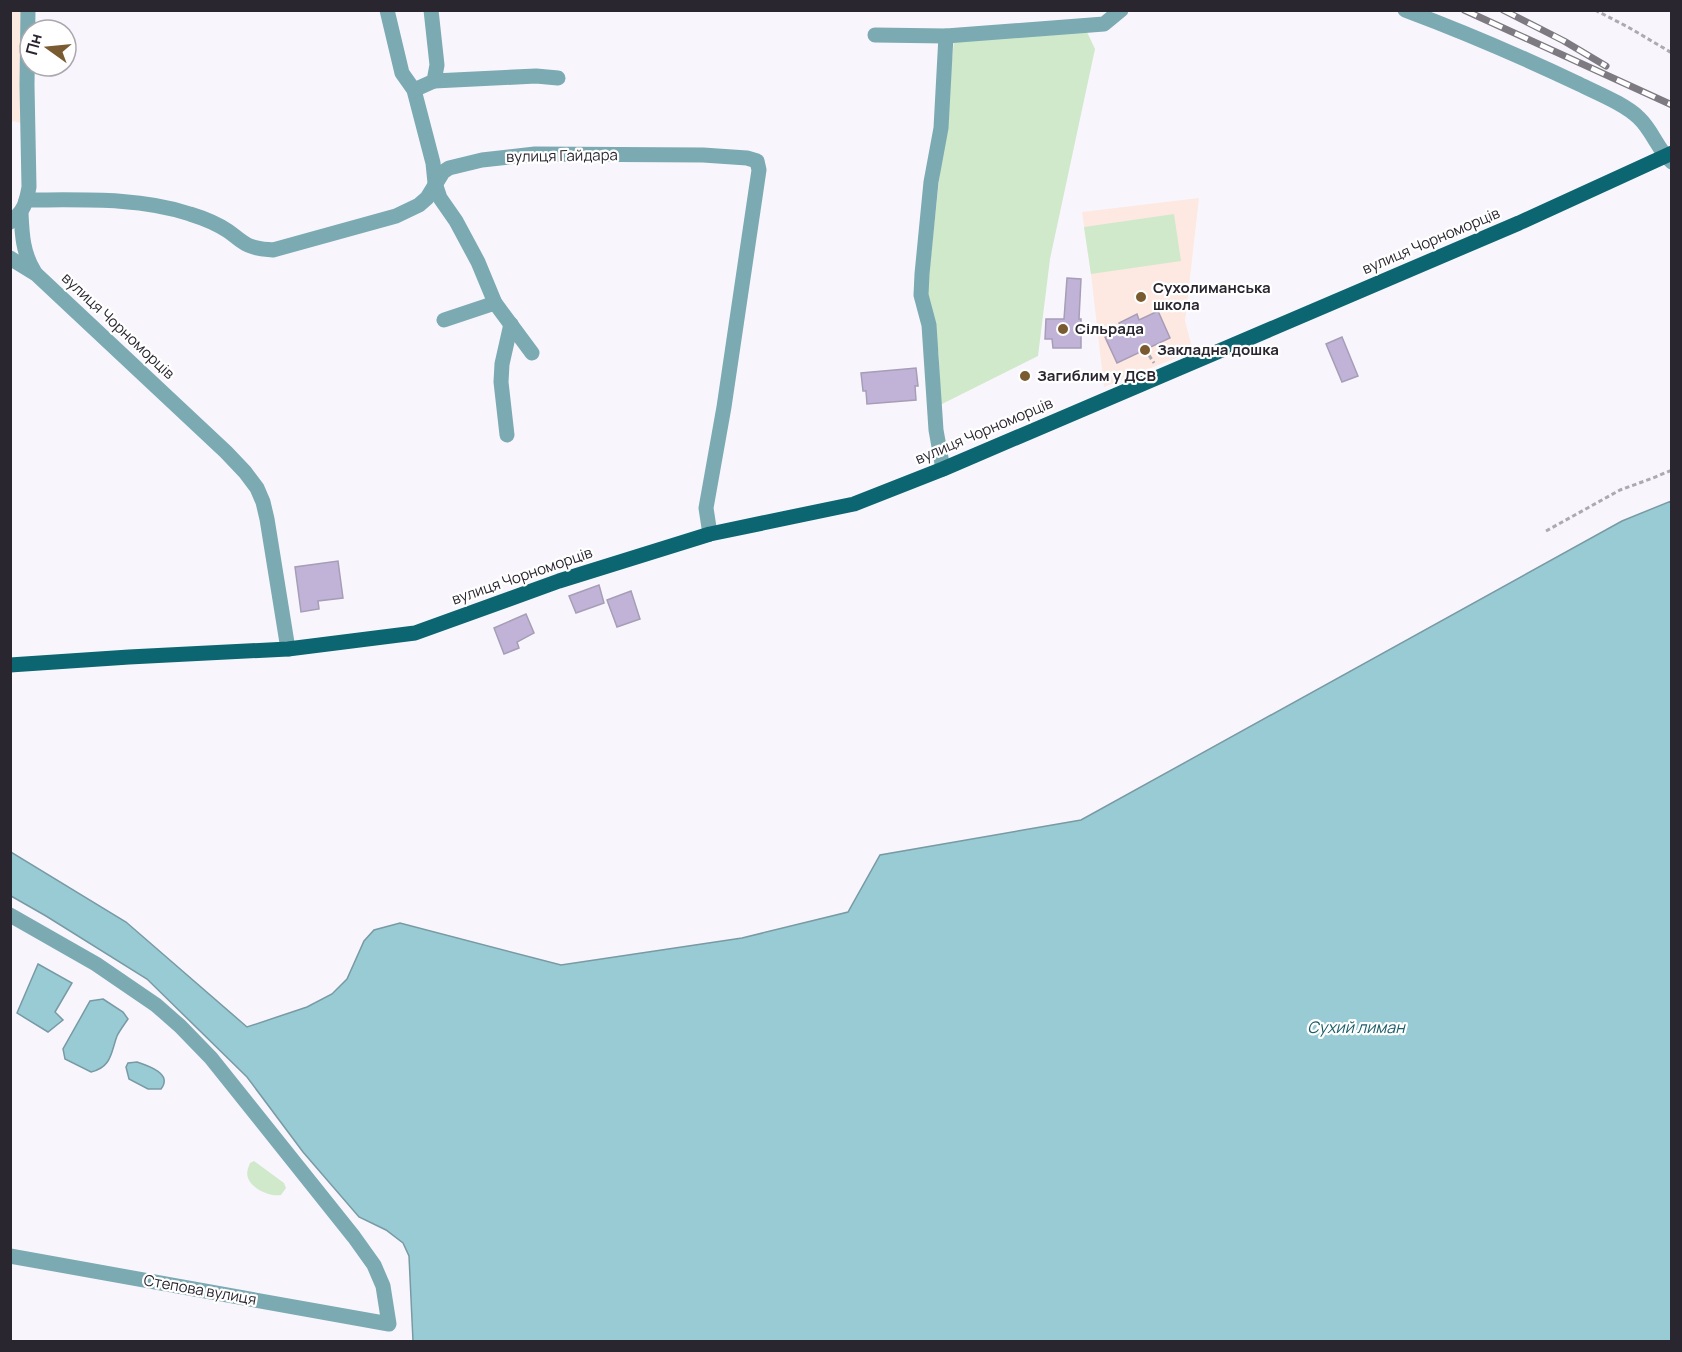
<svg xmlns="http://www.w3.org/2000/svg" width="1682" height="1352" viewBox="0 0 1682 1352" font-family="Manrope,sans-serif">
<style>
.industrial{fill:#fce9e0}
.education{fill:#fde9e1}
.green{fill:#d0e9cb}
.water{fill:#99cbd5;stroke:#789aa4;stroke-width:1.5}
.building{fill:#c1b3d8;stroke:#a69db6;stroke-width:1.5}
.lines{fill:none;stroke-linecap:round;stroke-linejoin:round}
.path{stroke:#acaab1;stroke-width:3;stroke-dasharray:4.5 3;stroke-linecap:butt}
.minor{stroke:#7baab2;stroke-width:15}
.major{stroke:#0c6671;stroke-width:15}
.rail-casing{stroke:#7d7a82;stroke-width:7}
.rail{stroke:#fff;stroke-width:4.5;stroke-dasharray:14;stroke-linecap:butt}
.poi-dot{fill:#7a5a30;stroke:#fff;stroke-width:2}
.labels{text-anchor:middle;stroke-width:4.5;stroke-linejoin:round;paint-order:stroke}
.street-label{font-size:15px;fill:#2a2630;stroke:#fff}
.poi-label{font-size:15px;font-weight:bold;fill:#2a2630;stroke:#fff;text-anchor:start}
.water-label{font-size:16px;font-style:italic;fill:#1b5e69;stroke:#fff}
</style>
<rect width="100%" height="100%" fill="#f8f6fc"/>
<path class="industrial" d="M10,11H21L22,123L11,121Z"/>
<path class="education" d="M1199,198L1185,321L1193,351L1104,387L1091,274L1082,212Z"/>
<g class="green">
<path d="M1087,32L1095,49L1050,259L1038,356L940,405L939,355L927,292L954,41Z"/>
<path d="M1174,214L1181,261L1091,274L1084,227Z"/>
<path d="M254,1161L284,1183L286,1188L281,1195C270,1197 252,1189 248,1178C246,1173 248,1168 250,1163Z"/>
</g>
<g class="water">
<path d="M1671,501V1341H413L409,1256L403,1243L386,1230L359,1217L303,1152L247,1077L147,979L46,916L11,896V852L126,922L247,1027L307,1007L332,994L347,979L364,941L374,930L400,923L561,965L742,938L848,912L880,855L1081,820L1622,521Z"/>
<path d="M38,964L72,983L55,1012L63,1020L48,1032L17,1013Z"/>
<path d="M103,999L123,1012L128,1019C124,1025 120,1030 117,1036C111,1052 112,1067 91,1072L65,1059L63,1049L90,1001Z"/>
<path d="M137,1062C149,1066 173,1074 161,1089H148L129,1079L126,1067L128,1063Z"/>
</g>
<g class="building">
<path d="M1067,278L1081,279L1079,319H1081V348H1053L1052,339H1045L1046,319H1064Z"/>
<path d="M1158,311L1170,338L1117,363L1105,337L1122,329L1119,323L1137,314L1139,320Z"/>
<path d="M1342,337L1358,376L1342,382L1326,344Z"/>
<path d="M916,368L918,386H915L916,400L867,404L866,391H863L861,373Z"/>
<path d="M338,561L343,598L318,601L319,609L301,612L295,567Z"/>
<path d="M599,585L604,603L576,613L569,596Z"/>
<path d="M631,591L640,619L617,627L607,600Z"/>
<path d="M526,614L534,633L517,642L519,648L504,654L494,628Z"/>
</g>
<g class="lines">
<g class="path">
<path d="M1595,10L1628,27L1672,53"/>
<path d="M1145,349L1154,363"/>
<path d="M1546,531L1620,490L1653,478L1672,470"/>
</g>
<g class="minor">
<path d="M387,10L402,73L414,90L433,163L435,183L440,198L456,221L478,262L495,303L532,353"/>
<path d="M1405,10C1464,32 1522,57 1579,84C1597,93 1625,104 1639,118C1653,131 1658,151 1672,162"/>
<path d="M875,35L946,36L1104,24L1121,10"/>
<path d="M434,81L536,76L558,78"/>
<path d="M414,90L434,81L437,65L431,10"/>
<path d="M26,200C80,200 139,197 190,214C203,218 216,223 228,231C234,235 240,241 246,244C254,249 264,249 273,250L396,216L419,205L427,198L443,172L449,168L482,160L535,154L703,155L747,158L757,161L759,170L724,407L706,508L710,534"/>
<path d="M21,213C22,235 23,253 34,271"/>
<path d="M10,222C24,211 26,204 29,187L27,85L28,10"/>
<path d="M10,258L36,274L226,452L245,472L257,488L263,502L267,519L288,649"/>
<path d="M444,320L495,303"/>
<path d="M507,435L501,382L502,364L511,324"/>
<path d="M943,469L936,430L929,325L921,295L922,274L931,182L941,128L946,36"/>
<path d="M10,915L96,964L156,1005L180,1026L211,1058L354,1237L374,1265L383,1286L389,1324L10,1256"/>
</g>
<path class="major" d="M10,665L129,657L288,649L415,633L559,581L710,534L854,504L943,469L1519,223L1672,153"/>
<defs>
<g id="rail">
<path d="M1464,10L1672,105"/>
<path d="M1503,10L1564,41L1606,66"/>
</g>
</defs>
<use href="#rail" class="rail-casing"/>
<use href="#rail" class="rail"/>
</g>
<g class="poi-dot">
<circle cx="1141" cy="297" r="6"/>
<circle cx="1063" cy="329" r="6"/>
<circle cx="1145" cy="350" r="6"/>
<circle cx="1025" cy="376" r="6"/>
</g>
<g class="labels">
<g class="street-label">
<text transform="translate(562 156) rotate(-1)" y="5">вулиця Гайдара</text>
<text transform="translate(1431 241) rotate(-23)" y="5">вулиця Чорноморців</text>
<text transform="translate(118 326) rotate(43)" y="5">вулиця Чорноморців</text>
<text transform="translate(984 431) rotate(-23)" y="5">вулиця Чорноморців</text>
<text transform="translate(522 576) rotate(-19)" y="5">вулиця Чорноморців</text>
<text transform="translate(200 1290) rotate(10)" y="5">Степова вулиця</text>
</g>
<g class="poi-label">
<text x="1153" y="293">Сухолиманська<tspan x="1153" dy="17">школа</tspan></text>
<text x="1075" y="334">Сільрада</text>
<text x="1157" y="355">Закладна дошка</text>
<text x="1037" y="381">Загиблим у ДСВ</text>
</g>
<g class="water-label">
<text x="1356" y="1033">Сухий лиман</text>
</g>
</g>
<rect width="1682" height="1352" fill="none" stroke="#2a2630" stroke-width="24"/>
<g transform="translate(48 48) rotate(285)"><circle r="28" fill="#ffffff" stroke="#aaa8ac" stroke-width="1.5"/>
<path d="M0-4.5L10 22L0 15L-10 22Z" fill="#7a5a30"/>
<text y="-9" font-size="16" font-weight="bold" text-anchor="middle" fill="#2a2630">Пн</text>
</g>
</svg>
